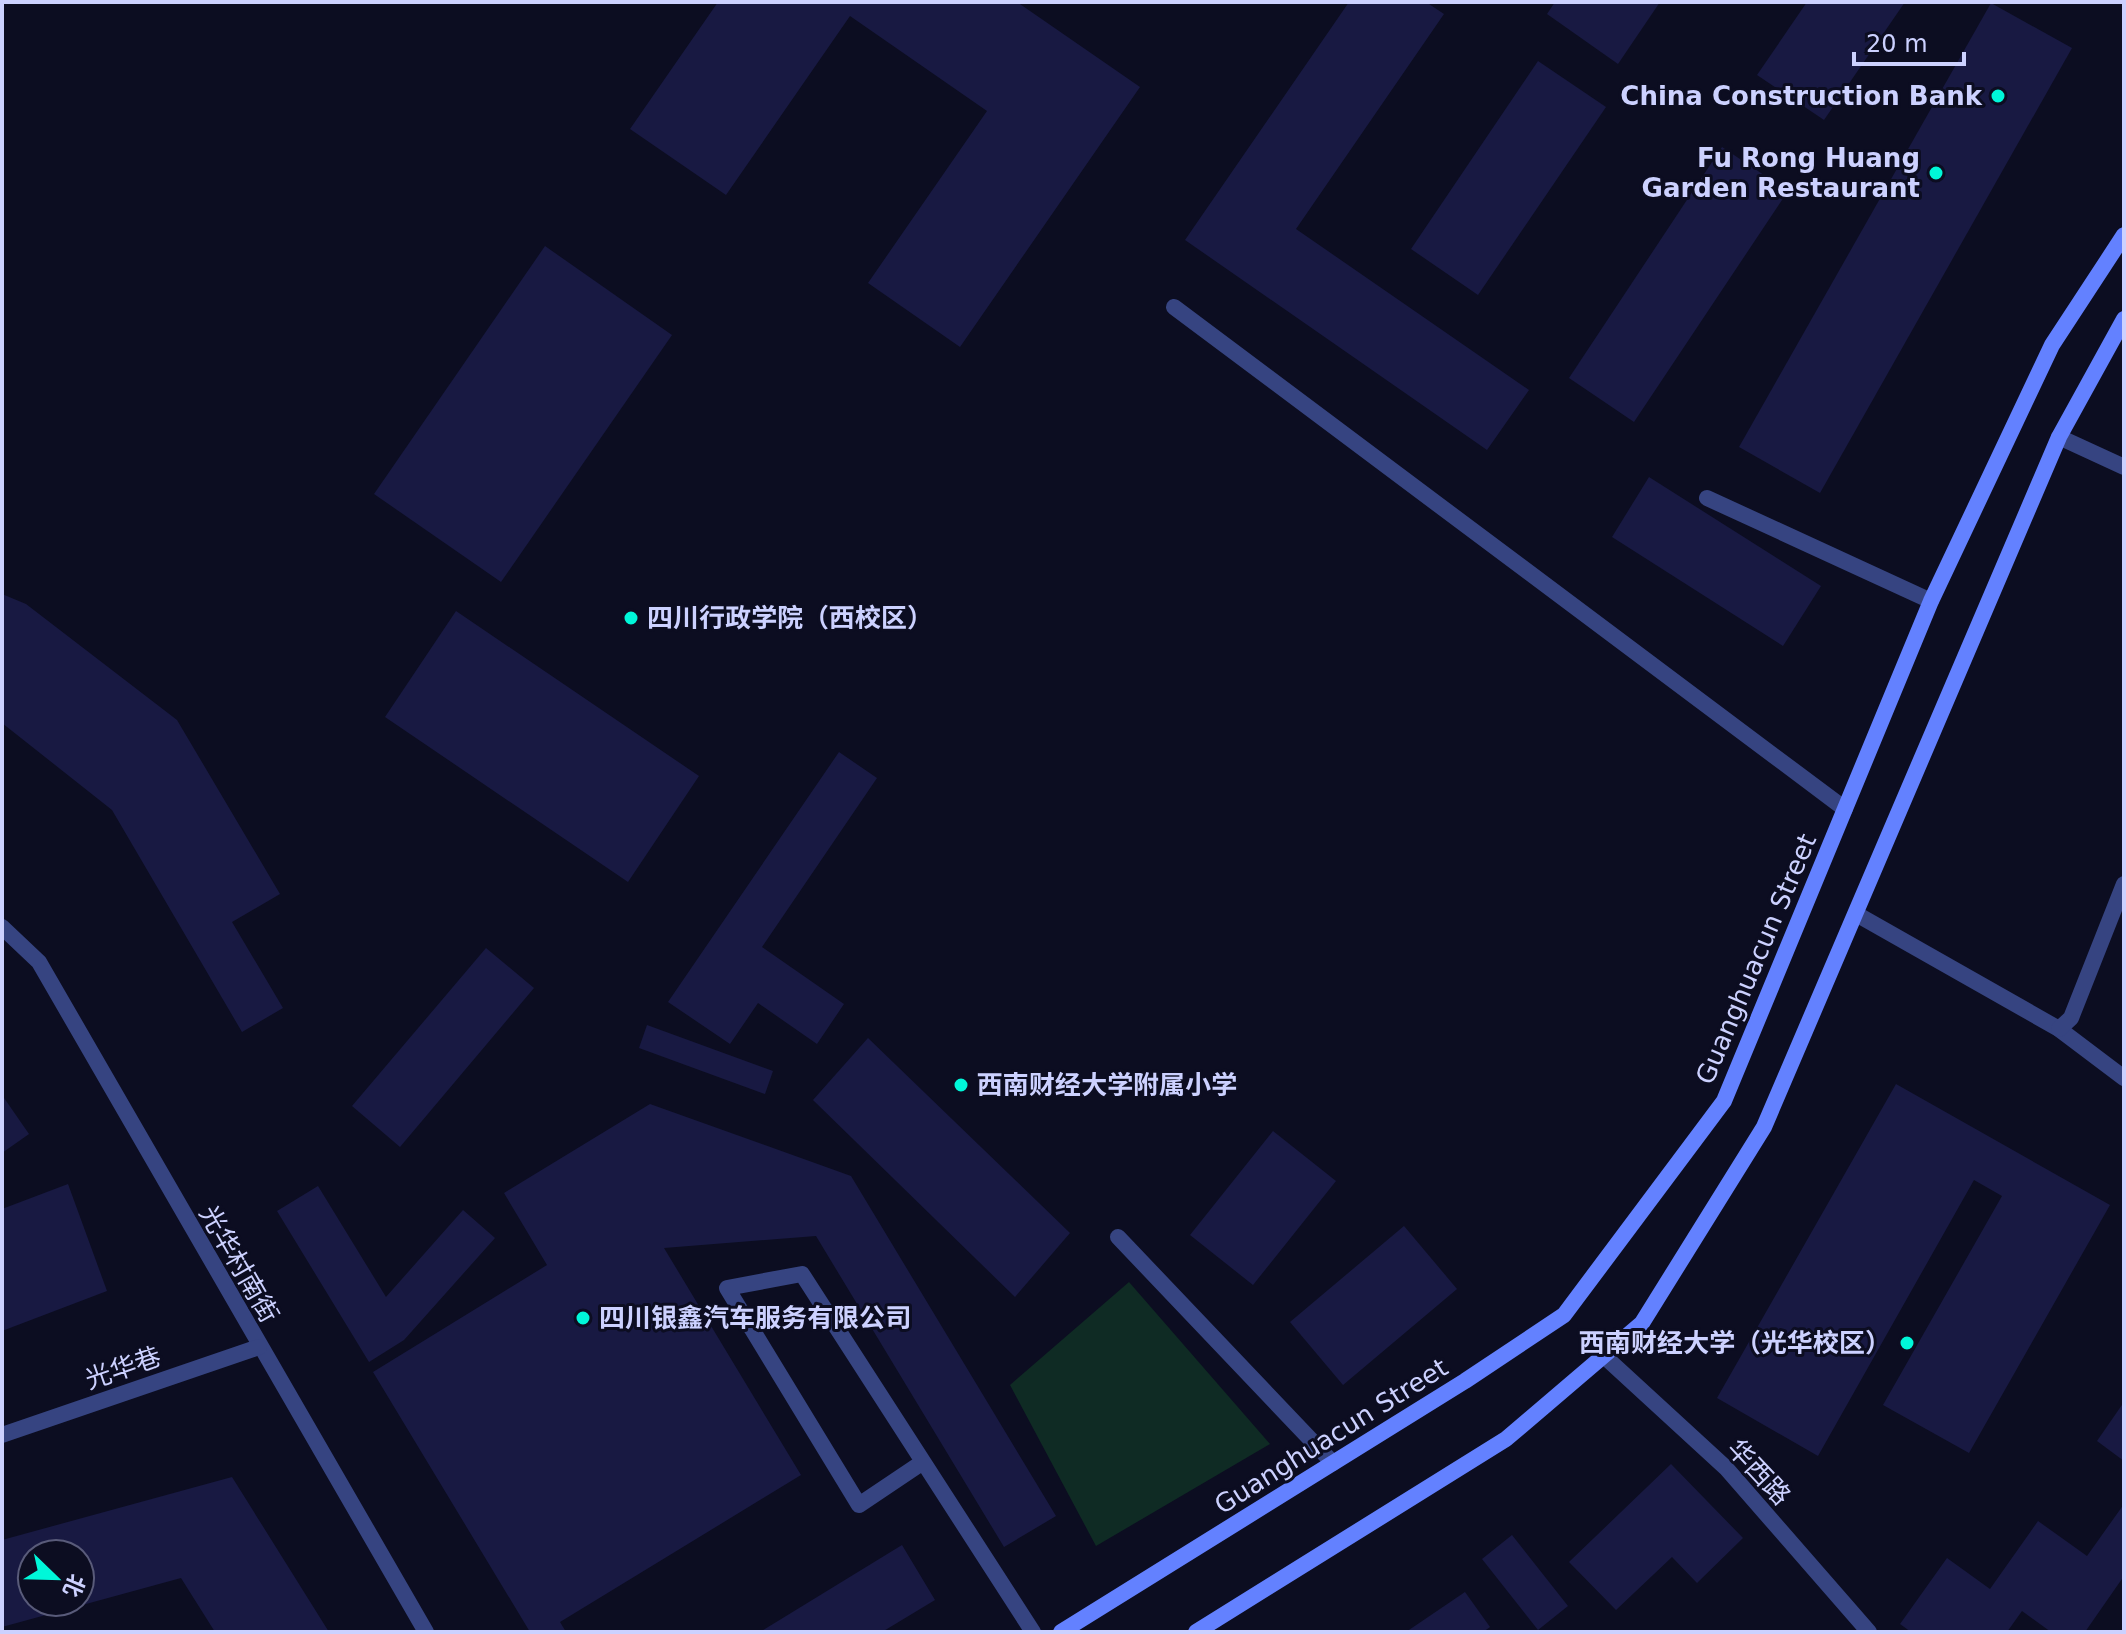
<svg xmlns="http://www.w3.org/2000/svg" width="2126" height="1634" viewBox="0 0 2126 1634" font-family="'DejaVu Sans','Noto Sans SC',sans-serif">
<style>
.green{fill:#0f2b24}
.building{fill:#181942;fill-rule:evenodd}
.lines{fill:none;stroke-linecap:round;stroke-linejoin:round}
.lane{stroke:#364481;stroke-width:16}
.street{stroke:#364481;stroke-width:16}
.secondary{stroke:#6381ff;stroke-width:16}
.poi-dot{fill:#00f7d9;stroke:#0c0d21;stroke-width:3}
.labels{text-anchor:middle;stroke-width:6;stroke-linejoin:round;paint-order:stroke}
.poi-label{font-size:26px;font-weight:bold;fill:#ccd1ff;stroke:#0c0d21;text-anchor:end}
.street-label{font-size:26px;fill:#ccd1ff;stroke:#0c0d21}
</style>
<rect width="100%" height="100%" fill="#0c0d21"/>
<path class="green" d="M1129,1282L1270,1444L1096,1546L1010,1385Z"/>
<g class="building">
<path d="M718,2H1017L1140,87L960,347L868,283L987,111L850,16L726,195L630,129Z"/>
<path d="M1349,2H1426L1444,14L1296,229L1529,390L1487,450L1185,240Z"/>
<path d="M1555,2H1660L1618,64L1547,14Z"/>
<path d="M1807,2H1905L1824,120L1757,75Z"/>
<path d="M1991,3L2072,48L1820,493L1739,447Z"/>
<path d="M1538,61L1606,107L1478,295L1411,249Z"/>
<path d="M1722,147L1788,191L1634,422L1569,378Z"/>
<path d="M545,246L672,335L501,582L374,494Z"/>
<path d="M1649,477L1821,586L1783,646L1612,537Z"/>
<path d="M2,594L26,604L177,720L280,894L232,922L283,1008L242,1032L112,810L2,723Z"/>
<path d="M456,611L699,776L628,882L385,717Z"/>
<path d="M839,752L877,778L762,947L844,1004L817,1044L758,1003L730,1044L668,1002Z"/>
<path d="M486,948L534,988L400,1147L352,1106Z"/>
<path d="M647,1025L773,1071L765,1094L639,1048Z"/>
<path d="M868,1038L1070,1233L1015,1297L813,1100Z"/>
<path d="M1896,1084L2110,1205L1969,1453L1883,1405L2002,1196L1974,1180L1818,1456L1717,1398Z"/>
<path d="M2,1095L29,1134L2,1153Z"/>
<path d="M650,1104L851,1176L1056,1516L1004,1547L816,1236L664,1248L801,1475L560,1622L566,1632H530L373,1372L547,1265L504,1193Z"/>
<path d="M1273,1131L1336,1181L1253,1285L1190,1235Z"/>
<path d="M68,1184L107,1291L2,1331V1209Z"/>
<path d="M318,1186L386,1297L463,1210L495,1238L404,1340L369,1362L277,1211Z"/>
<path d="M1404,1226L1457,1289L1343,1385L1290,1322Z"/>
<path d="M2124,1402V1461L2097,1441Z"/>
<path d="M1671,1464L1743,1538L1697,1583L1672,1557L1616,1610L1569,1562Z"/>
<path d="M232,1477L329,1632H215L181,1578L2,1627V1540ZM32,1554H80V1602H32Z"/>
<path d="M2124,1504V1576L2085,1632H2051L2022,1611L2007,1632H1911L1900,1624L1947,1558L1990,1589L2038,1521L2087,1556Z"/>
<path d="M1512,1535L1568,1606L1538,1630L1482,1559Z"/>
<path d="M902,1545L935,1600L882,1632H760Z"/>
<path d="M1465,1592L1490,1627L1483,1632H1406Z"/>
</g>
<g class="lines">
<g class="lane">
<path d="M2059,437L2124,467"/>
<path d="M1707,498L1931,601"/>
<path d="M1858,915L2059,1029L2124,1078"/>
<path d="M2059,1029L2071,1018L2124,884"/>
<path d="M1118,1237L1333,1463"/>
<path d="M923,1462L859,1505L727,1288L802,1274L1033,1632"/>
</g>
<g class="street">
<path d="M1174,307L1845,809"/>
<path d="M2,927L39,962L426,1632"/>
<path d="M1604,1356L1726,1468L1869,1632"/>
<path d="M2,1435L259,1347"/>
</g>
<g class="secondary">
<path d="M1061,1632L1465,1381L1564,1315L1724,1101L1931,601L2052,345L2124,235"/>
<path d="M1196,1632L1506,1439L1642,1323L1764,1127L2059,437L2124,319"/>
</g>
</g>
<g class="poi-dot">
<circle cx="1998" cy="96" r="8"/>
<circle cx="1936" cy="173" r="8"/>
<circle cx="631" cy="618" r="8"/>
<circle cx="961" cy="1085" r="8"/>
<circle cx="583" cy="1318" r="8"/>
<circle cx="1907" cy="1343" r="8"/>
</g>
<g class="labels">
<g class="poi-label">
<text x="1982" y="105">China Construction Bank</text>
<text x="1920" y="167">Fu Rong Huang<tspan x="1920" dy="30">Garden Restaurant</tspan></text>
<text x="647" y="627" text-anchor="start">四川行政学院（西校区）</text>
<text x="977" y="1094" text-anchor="start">西南财经大学附属小学</text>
<text x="599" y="1327" text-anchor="start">四川银鑫汽车服务有限公司</text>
<text x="1891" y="1352">西南财经大学（光华校区）</text>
</g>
<g class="street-label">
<text transform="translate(1756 959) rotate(-67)" y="9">Guanghuacun Street</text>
<text transform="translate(239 1264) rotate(60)" y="9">光华村南街</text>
<text transform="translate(123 1368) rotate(-19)" y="9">光华巷</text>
<text transform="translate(1331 1436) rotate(-32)" y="9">Guanghuacun Street</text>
<text transform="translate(1759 1472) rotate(47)" y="9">华西路</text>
</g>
</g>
<rect width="2126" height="1634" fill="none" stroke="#ccd1ff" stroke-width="8"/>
<g transform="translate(56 1578) rotate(113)"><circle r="38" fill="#0c0d21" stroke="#595b7a" stroke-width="2"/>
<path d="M0-6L14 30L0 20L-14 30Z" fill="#00f7d9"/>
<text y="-12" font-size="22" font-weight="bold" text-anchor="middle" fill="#ccd1ff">北</text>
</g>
<path d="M1854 52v12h110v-12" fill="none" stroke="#ccd1ff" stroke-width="4"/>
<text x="1866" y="52" font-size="24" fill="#ccd1ff" stroke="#0c0d21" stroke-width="6" paint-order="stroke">20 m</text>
</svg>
